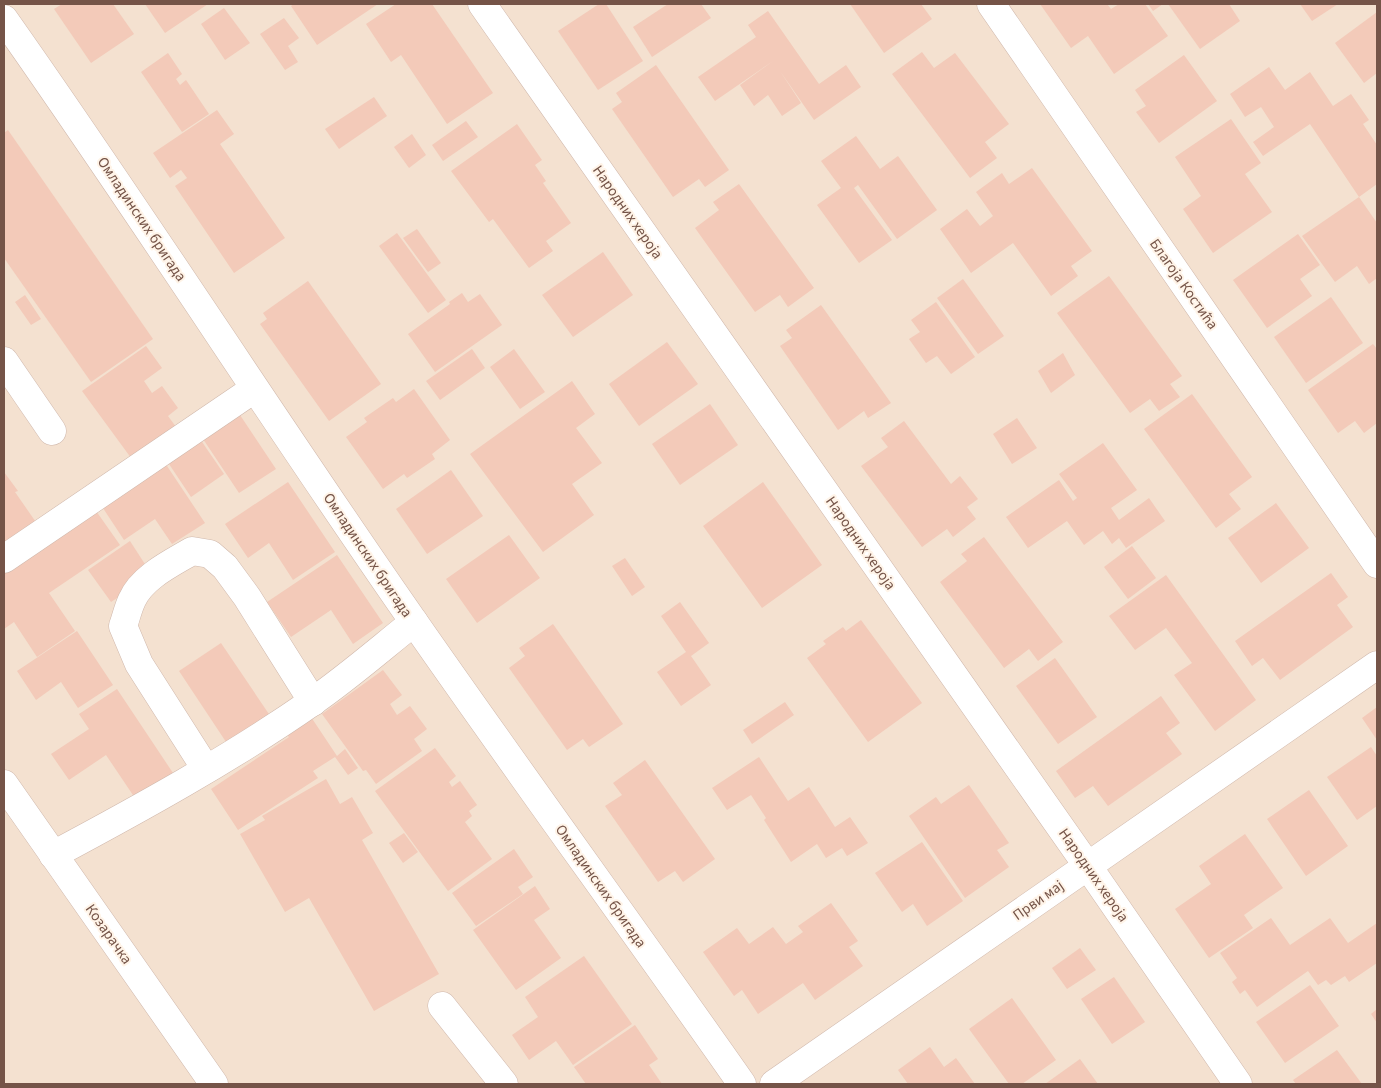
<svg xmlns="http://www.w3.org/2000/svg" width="1381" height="1088" viewBox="0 0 1381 1088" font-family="'Source Sans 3',sans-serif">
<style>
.residential{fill:#f4e1d0}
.building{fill:#f3cab9}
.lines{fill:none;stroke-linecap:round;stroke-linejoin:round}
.minor-casing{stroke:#d0b8ac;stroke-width:29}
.minor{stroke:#fff;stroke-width:28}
.labels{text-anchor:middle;stroke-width:4;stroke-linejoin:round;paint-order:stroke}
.street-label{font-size:15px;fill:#755448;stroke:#fff4e8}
</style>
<rect width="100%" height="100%" fill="#fdf0e2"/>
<rect class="residential" x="4" y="4" width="1373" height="1080"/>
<g class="building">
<path d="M62,4H113L134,34L91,63L54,9Z"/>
<path d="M145,4H208L165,33Z"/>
<path d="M294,4H378L317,45L291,6Z"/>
<path d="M396,4H432L493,93L447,124L401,55L391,62L366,24Z"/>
<path d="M599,4H606L643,61L598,90L558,31Z"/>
<path d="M668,4H701L711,18L652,57L633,27Z"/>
<path d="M850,4H921L932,19L884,53Z"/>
<path d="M1040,4H1107L1111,9L1119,4H1145L1168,36L1114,74L1088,36L1071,48Z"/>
<path d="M1148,4H1163L1153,11Z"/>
<path d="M1168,4H1229L1240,21L1200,49Z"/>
<path d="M1300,4H1338L1312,21Z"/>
<path d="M224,8L250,43L225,60L201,24Z"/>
<path d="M768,11L819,84L846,65L861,87L814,120L780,71L801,103L782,116L768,95L754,106L740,85L773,61L715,101L698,77L756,37L748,25Z"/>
<path d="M1377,12V73L1364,83L1335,43Z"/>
<path d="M284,18L299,38L288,46L298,62L285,70L260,34Z"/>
<path d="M922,52L934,68L955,53L1009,124L985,142L997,158L970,178L892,74Z"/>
<path d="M168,53L182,74L176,79L180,85L186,80L209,114L182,132L141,72Z"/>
<path d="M1184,55L1217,101L1159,143L1136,112L1146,106L1135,90Z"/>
<path d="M656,65L729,170L705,187L699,179L673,197L612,109L622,102L616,93Z"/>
<path d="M1269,67L1285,90L1310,72L1333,106L1351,94L1369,120L1363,124L1377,145V184L1359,197L1310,124L1263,156L1253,142L1274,127L1261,107L1245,117L1230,94Z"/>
<path d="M374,97L387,116L339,149L325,129Z"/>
<path d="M217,110L234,134L220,144L285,238L234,273L175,186L187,178L181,170L170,178L153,153Z"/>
<path d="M1231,119L1261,163L1245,174L1272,212L1213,253L1183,209L1201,196L1175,157Z"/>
<path d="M466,121L478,137L443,161L432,145Z"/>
<path d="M517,124L542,160L535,165L546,181L543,183L571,223L546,241L553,251L529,268L493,219L489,222L451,171Z"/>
<path d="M8,130L153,339L91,382L4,258V133Z"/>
<path d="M412,134L426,155L409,168L394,147Z"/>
<path d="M856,136L880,169L898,156L937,210L897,239L858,185L854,188L892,240L859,263L817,205L841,188L821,161Z"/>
<path d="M1032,168L1092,251L1071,266L1078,276L1051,296L1013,243L971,273L940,229L967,209L980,226L993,216L976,192L1002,173L1009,184Z"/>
<path d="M739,184L814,288L788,307L780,295L755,312L695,228L719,210L713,202Z"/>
<path d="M1359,197L1377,223V278L1369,284L1357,266L1335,282L1302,236Z"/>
<path d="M417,229L441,263L428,272L403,238Z"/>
<path d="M397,233L446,300L428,313L379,246Z"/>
<path d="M1298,234L1320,265L1300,279L1312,296L1267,328L1233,280Z"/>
<path d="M603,252L633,295L573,337L542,295Z"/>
<path d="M1109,276L1182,376L1170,384L1180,397L1159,411L1150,399L1130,413L1057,313Z"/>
<path d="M963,279L1004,336L978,354L937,298Z"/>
<path d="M308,281L381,384L329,421L260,324L267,319L263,313Z"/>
<path d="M462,293L468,302L480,294L502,325L435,372L408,334L450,304L449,302Z"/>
<path d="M25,295L41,319L31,325L15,302Z"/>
<path d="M1331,297L1363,343L1306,383L1274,337Z"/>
<path d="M936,302L975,357L951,374L937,356L926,363L909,339L920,332L911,320Z"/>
<path d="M821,305L891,403L868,418L864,411L838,430L780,346L792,338L786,330Z"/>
<path d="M667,342L698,384L639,426L609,384Z"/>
<path d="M1373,344L1377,349V423L1364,433L1355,421L1338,433L1308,390Z"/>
<path d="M146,346L162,368L144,381L152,393L162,386L178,408L168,416L179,431L134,462L82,391Z"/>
<path d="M472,349L485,368L440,400L426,381Z"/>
<path d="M514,349L545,392L520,409L490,367Z"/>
<path d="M1063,353L1075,375L1051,393L1038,371Z"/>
<path d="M572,381L595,414L576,428L602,463L572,484L594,515L543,552L470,454Z"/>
<path d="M414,389L450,440L432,454L435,459L407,478L404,474L383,489L346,437L367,422L364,418L393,398L396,402Z"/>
<path d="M1192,394L1252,477L1229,494L1241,509L1216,528L1144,429Z"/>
<path d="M710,404L738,445L680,485L652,444Z"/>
<path d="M236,409L276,469L239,493L199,433Z"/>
<path d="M1017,418L1037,448L1012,464L993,434Z"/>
<path d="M904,421L951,484L960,476L978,499L967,507L976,519L953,537L947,529L922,547L861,466L888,447L881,438Z"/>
<path d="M198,436L224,474L191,497L165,458Z"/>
<path d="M1103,443L1137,490L1111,508L1119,520L1149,498L1165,521L1126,548L1119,538L1112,544L1103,531L1084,545L1067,521L1028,548L1006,517L1059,480L1073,501L1077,498L1059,474Z"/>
<path d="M163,460L205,523L172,544L155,519L124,540L99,502Z"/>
<path d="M451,470L483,516L427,554L396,509Z"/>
<path d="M4,472L18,491L15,492L40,528L4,554Z"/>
<path d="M288,482L335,552L293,580L269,543L248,558L225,524Z"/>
<path d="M763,482L822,565L762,608L703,526Z"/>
<path d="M1276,503L1309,548L1261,583L1228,538Z"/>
<path d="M94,508L120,545L49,593L75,631L37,657L14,622L4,629V568Z"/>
<path d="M509,535L540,578L477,623L446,579Z"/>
<path d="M984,537L1063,642L1038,661L1029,649L1004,668L940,582L967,561L961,554Z"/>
<path d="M130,541L152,575L111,602L88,570Z"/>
<path d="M1132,546L1156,578L1128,599L1104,567Z"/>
<path d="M337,555L383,623L353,644L331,610L291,637L267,602Z"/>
<path d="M625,558L645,587L632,596L612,566Z"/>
<path d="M1331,573L1348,597L1337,605L1353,627L1280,680L1263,658L1252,666L1235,641Z"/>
<path d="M1166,575L1256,700L1215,731L1174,675L1192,663L1166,628L1135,650L1109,616Z"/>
<path d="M680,602L709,643L691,656L711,685L681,706L657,672L686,652L661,616Z"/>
<path d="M861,620L922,703L868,742L807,658L826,644L823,641L843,627L846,631Z"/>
<path d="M553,624L623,724L589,747L583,739L567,750L509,668L525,656L519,648Z"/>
<path d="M77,631L113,685L78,708L61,682L36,700L17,671Z"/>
<path d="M221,643L275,723L232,751L179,671Z"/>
<path d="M1055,658L1097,717L1058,744L1016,686Z"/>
<path d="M383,670L402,695L390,704L397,715L410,706L427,729L414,739L422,751L376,784L366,770L363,771L322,714Z"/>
<path d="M117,689L177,779L139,804L106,755L69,780L51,754L89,729L79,714Z"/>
<path d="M1161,696L1180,723L1166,733L1182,754L1108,806L1093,786L1075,798L1056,771Z"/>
<path d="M785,702L794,715L752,744L743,730Z"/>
<path d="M1377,707V740L1362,718Z"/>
<path d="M311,717L337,756L345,749L358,768L348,775L335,757L313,771L318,778L238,830L211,789L289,737L286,734Z"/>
<path d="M1371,747L1377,756V806L1357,820L1327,777Z"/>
<path d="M435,748L456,776L449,782L452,787L460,781L477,805L469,811L472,816L465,822L492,859L448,891L375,791Z"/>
<path d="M759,757L788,801L809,787L835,827L850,817L868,843L847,856L842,848L826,858L817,844L791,862L764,820L766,818L751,795L727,810L712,788Z"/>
<path d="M645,760L715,859L683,882L675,871L658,882L605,806L622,795L613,783Z"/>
<path d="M326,779L340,804L352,797L373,833L362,840L439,974L374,1011L309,898L285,912L240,834L265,820L262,816Z"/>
<path d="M969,785L1009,843L997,850L1009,867L965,898L909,816L936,797L941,804Z"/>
<path d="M1309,790L1348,846L1306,876L1267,819Z"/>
<path d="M404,833L418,852L403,863L389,843Z"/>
<path d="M1245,834L1283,888L1244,915L1253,928L1209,958L1175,909L1211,884L1199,866Z"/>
<path d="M922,842L963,901L927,926L913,904L902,912L875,873Z"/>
<path d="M514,849L533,877L518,887L523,894L476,926L452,893Z"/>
<path d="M535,886L550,909L534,920L561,958L516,990L473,930Z"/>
<path d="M831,903L858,941L849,947L863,966L815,1000L803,983L758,1014L742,990L734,996L703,952L737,928L749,944L773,927L786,944L803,932L798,926Z"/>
<path d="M1271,918L1290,945L1330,918L1348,943L1377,923V963L1349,982L1345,976L1331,985L1326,980L1318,985L1308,971L1257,1007L1245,990L1240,994L1232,982L1237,978L1220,953Z"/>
<path d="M1080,948L1096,970L1067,989L1052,968Z"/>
<path d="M584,956L632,1024L573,1065L556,1041L529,1060L512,1035L538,1017L525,997Z"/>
<path d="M1114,977L1145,1022L1112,1044L1081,999Z"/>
<path d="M1310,985L1339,1026L1285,1063L1256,1022Z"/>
<path d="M1012,998L1056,1060L1022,1084H1009L969,1029Z"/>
<path d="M1377,1009V1023L1371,1014Z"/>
<path d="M635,1025L658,1059L649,1065L662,1084H586L574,1067Z"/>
<path d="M930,1047L944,1067L956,1058L975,1084H908L898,1070Z"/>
<path d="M1337,1050L1362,1084H1296L1293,1080Z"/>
<path d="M1080,1059L1098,1084H1045Z"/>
</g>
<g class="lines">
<defs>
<g id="minor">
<path d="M482,4L1087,865L1238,1084"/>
<path d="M991,4L1377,564"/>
<path d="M4,19C144,217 275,423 414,622C522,777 634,930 742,1084"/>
<path d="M4,361L52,431"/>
<path d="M4,559L254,389"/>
<path d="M206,769L139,664L123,626C126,618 128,608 132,600C142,577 172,563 192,551L210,554L225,567L247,597L313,702"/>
<path d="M4,784L214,1084"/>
<path d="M53,855C141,808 230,759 312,702C347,678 380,649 414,622"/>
<path d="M442,1006L504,1084"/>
<path d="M774,1084L1377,665"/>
</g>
</defs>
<use href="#minor" class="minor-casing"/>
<use href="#minor" class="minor"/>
</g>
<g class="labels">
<g class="street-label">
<text transform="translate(628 212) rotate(55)" y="5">Народних хероја</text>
<text transform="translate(142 219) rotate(56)" y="5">Омладинских бригада</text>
<text transform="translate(1184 284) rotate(55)" y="5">Благоја Костића</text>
<text transform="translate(861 543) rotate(55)" y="5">Народних хероја</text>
<text transform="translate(368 555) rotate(56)" y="5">Омладинских бригада</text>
<text transform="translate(1094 875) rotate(55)" y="5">Народних хероја</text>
<text transform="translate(601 886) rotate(55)" y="5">Омладинских бригада</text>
<text transform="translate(1038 900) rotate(-35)" y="5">Први мај</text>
<text transform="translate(109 934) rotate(55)" y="5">Козарачка</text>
</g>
</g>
<rect width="1381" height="1088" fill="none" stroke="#755448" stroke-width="10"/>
</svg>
